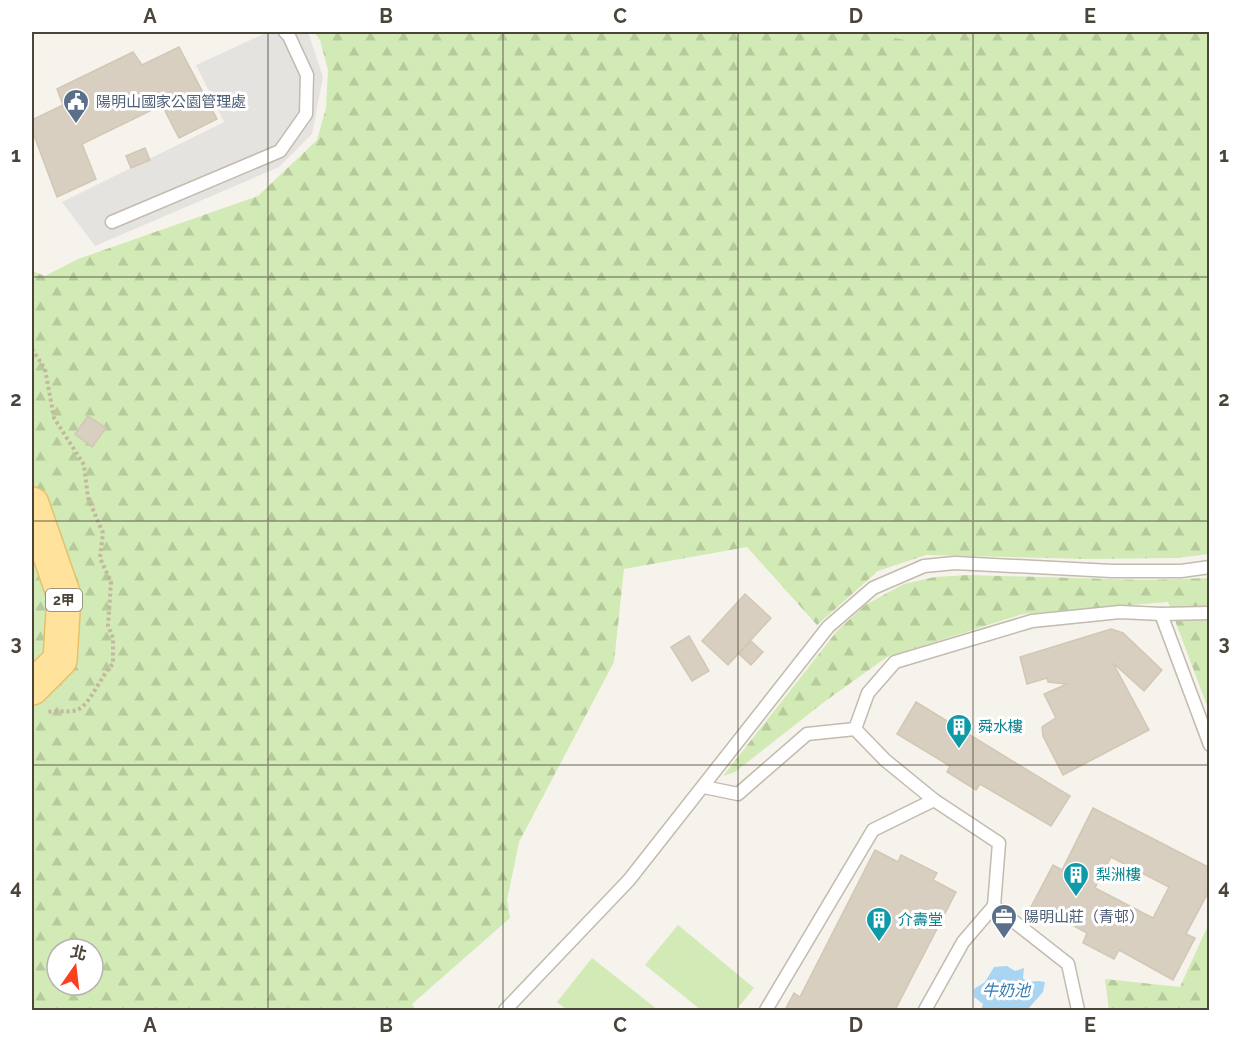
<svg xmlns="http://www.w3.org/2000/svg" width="1241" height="1042" viewBox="0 0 1241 1042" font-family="Raleway,'Noto Sans TC',sans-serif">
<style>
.forest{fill:url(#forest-firs);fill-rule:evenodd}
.park{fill:#d2eab5}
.parking{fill:#e5e3e0}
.water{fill:#a9d4f2}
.building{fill:#d8cfc1;stroke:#d3c7b4;stroke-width:1.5;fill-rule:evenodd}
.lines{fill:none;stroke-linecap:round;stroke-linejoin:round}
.lane-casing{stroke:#c2bbae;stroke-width:15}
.primary-casing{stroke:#e6c16a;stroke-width:36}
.path{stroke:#c4b79f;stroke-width:4;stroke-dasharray:3 3;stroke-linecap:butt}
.lane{stroke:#fff;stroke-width:12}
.primary{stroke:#ffe39c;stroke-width:33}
.grid{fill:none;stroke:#4b4439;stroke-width:1.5;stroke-opacity:0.55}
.labels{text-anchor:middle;stroke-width:6;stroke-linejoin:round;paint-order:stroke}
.shield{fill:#fff;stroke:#817c74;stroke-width:1.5}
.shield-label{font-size:14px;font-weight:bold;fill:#4b4439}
.service-label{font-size:15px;fill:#4e5e75;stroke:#fff;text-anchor:start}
.culture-label{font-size:15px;fill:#0d838f;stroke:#fff;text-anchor:start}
.water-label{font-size:16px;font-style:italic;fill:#2e7ab2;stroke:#fff}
.neatline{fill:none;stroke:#4b4439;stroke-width:2}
.grid-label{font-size:20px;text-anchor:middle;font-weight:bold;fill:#4b4439}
</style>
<defs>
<pattern id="forest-firs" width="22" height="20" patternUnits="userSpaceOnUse" patternTransform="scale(1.5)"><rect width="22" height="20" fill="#d2eab5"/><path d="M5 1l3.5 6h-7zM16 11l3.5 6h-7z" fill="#b6ca9c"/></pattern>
</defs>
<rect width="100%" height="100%" fill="#f6f3ec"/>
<g class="forest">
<path d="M314,32H1209V554L1177,558L1087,559L926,555L878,571L817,625L747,547L624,569L614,662L519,842L507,900L510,918L412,1004L416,1010H32V271L45,276L78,259L258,196L317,140L326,108L328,70L320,40ZM57,949H93V985H57Z"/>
<path d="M968,575L1144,580L1209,578V711L1168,602L1023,614L887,657L824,702L735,772L723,776L837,631L865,605L904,584L935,577Z"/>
<path d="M1209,923V1010H1109L1105,979L1180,987Z"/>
</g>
<g class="park">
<path d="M862,32H935L922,43Z"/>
<path d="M678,925L754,988L736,1010H701L645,965Z"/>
<path d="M592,958L658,1010H567L557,1002Z"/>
</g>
<path class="parking" d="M268,32H308L323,77L312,134L279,167L95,246L62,202L224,122L196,65Z"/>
<path class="water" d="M1007,966L1015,971L1024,968L1023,978L1027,982L1039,981L1045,982L1043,992L1028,1009L981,1010L983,1004L974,997V989L985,982L994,967Z"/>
<g class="building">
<path d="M179,47L217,119L179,138L162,105L82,144L96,179L57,197L32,130V120L63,105L57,89L133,52L142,65Z"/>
<path d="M145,148L150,160L131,168L126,156Z"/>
<path d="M88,416L106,428L92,447L75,434Z"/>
<path d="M745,594L771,618L728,665L702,641Z"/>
<path d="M1111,629L1123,633L1162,670L1144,691L1113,663L1149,730L1063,775L1043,736L1042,727L1056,718L1044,694L1067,684L1048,682L1047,678L1027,684L1020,657Z"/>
<path d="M689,636L709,671L692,681L671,647Z"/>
<path d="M751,641L763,652L751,665L739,654Z"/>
<path d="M916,702L1070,796L1051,826L980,784L976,790L947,772L950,766L897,734Z"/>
<path d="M1093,808L1210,868V889L1186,934L1195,938L1173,980L1119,950L1114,959L1083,943L1087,933L1065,921L1064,924L1031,907L1053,865L1062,870ZM1111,857L1169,887L1153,918L1095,888Z"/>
<path d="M875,850L898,862L901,855L937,873L933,880L956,892L895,1010H785L794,993L800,997Z"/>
</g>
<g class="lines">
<defs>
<g id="lane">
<path d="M112,222L280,151L306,114L307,75L289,36L285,32"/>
<path d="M1161,614L1210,745"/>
<path d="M704,787L738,794L807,734L855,729"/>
<path d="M505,1010L629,880L828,627L873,588L924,566L955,563L1112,571H1181L1210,567"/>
<path d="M766,1010L873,830L934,800"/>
<path d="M925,1010L963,942L994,906"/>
<path d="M1078,1010L1068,964L994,906L999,843L934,800L885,760L855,729L868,693L895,662L1032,621L1120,612L1161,614L1210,613"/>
</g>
<path id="primary" d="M32,504L64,596L60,660L32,688"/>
</defs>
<use href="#lane" class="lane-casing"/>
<use href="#primary" class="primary-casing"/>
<path class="path" d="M32,349L45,369L54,418L84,465L88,498L103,533L100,558L111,582L108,626L113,638V664C101,675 91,704 77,710C69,713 56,710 47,712"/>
<use href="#lane" class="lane"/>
<use href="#primary" class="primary"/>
</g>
<path class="grid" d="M268,32V1010M503,32V1010M738,32V1010M973,32V1010M32,277H1210M32,521H1210M32,765H1210"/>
<defs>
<symbol id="civic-pin" viewBox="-11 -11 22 30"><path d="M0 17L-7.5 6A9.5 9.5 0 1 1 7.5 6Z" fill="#5c6f8a" stroke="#fff"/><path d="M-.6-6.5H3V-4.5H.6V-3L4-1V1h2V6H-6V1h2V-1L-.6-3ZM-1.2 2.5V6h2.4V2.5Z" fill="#fff"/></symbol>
<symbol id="building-pin" viewBox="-11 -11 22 30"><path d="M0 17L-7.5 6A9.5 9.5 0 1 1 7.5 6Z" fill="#0f9aa8" stroke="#fff"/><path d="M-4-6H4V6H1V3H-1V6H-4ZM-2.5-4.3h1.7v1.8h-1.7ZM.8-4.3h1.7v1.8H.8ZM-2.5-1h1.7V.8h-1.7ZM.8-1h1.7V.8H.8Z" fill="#fff"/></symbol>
<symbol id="office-pin" viewBox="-11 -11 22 30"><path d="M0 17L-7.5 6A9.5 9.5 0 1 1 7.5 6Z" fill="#5c6f8a" stroke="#fff"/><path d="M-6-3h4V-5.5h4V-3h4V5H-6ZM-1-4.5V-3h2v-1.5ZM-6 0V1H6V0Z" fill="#fff"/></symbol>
</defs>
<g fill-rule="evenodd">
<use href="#civic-pin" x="61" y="87" width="30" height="40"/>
<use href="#building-pin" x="944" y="712" width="30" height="40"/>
<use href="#building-pin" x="1061" y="860" width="30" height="40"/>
<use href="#office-pin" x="989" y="902" width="30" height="40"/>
<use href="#building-pin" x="864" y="905" width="30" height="40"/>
</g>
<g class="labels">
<rect class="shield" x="46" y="589" width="36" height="22" rx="4.5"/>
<g class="shield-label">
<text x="64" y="605">2甲</text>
</g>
<g class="service-label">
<text x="96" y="107">陽明山國家公園管理處</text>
<text x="1024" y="922">陽明山莊（青邨）</text>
</g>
<g class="culture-label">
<text x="978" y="732">舜水樓</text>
<text x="1096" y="880">梨洲樓</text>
<text x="898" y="925">介壽堂</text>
</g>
<g class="water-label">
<text x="1006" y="996">牛奶池</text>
</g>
</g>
<rect width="1241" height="1042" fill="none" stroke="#ffffff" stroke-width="66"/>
<g transform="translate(75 967) rotate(14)"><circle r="28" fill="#ffffff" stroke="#b7b4b0" stroke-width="1.5"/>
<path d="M0-4.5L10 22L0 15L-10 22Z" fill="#fc3f1d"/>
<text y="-9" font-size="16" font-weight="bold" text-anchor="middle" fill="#4b4439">北</text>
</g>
<rect x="33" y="33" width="1175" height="976" class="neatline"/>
<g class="grid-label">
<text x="150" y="23">A</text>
<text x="386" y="23">B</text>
<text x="620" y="23">C</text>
<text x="856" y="23">D</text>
<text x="1090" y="23">E</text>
<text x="16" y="162">1</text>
<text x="1224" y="162">1</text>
<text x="16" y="406">2</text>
<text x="1224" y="406">2</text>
<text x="16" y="650">3</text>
<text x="1224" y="650">3</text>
<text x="16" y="894">4</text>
<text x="1224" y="894">4</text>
<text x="150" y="1032">A</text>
<text x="386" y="1032">B</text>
<text x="620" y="1032">C</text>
<text x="856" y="1032">D</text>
<text x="1090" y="1032">E</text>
</g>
</svg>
